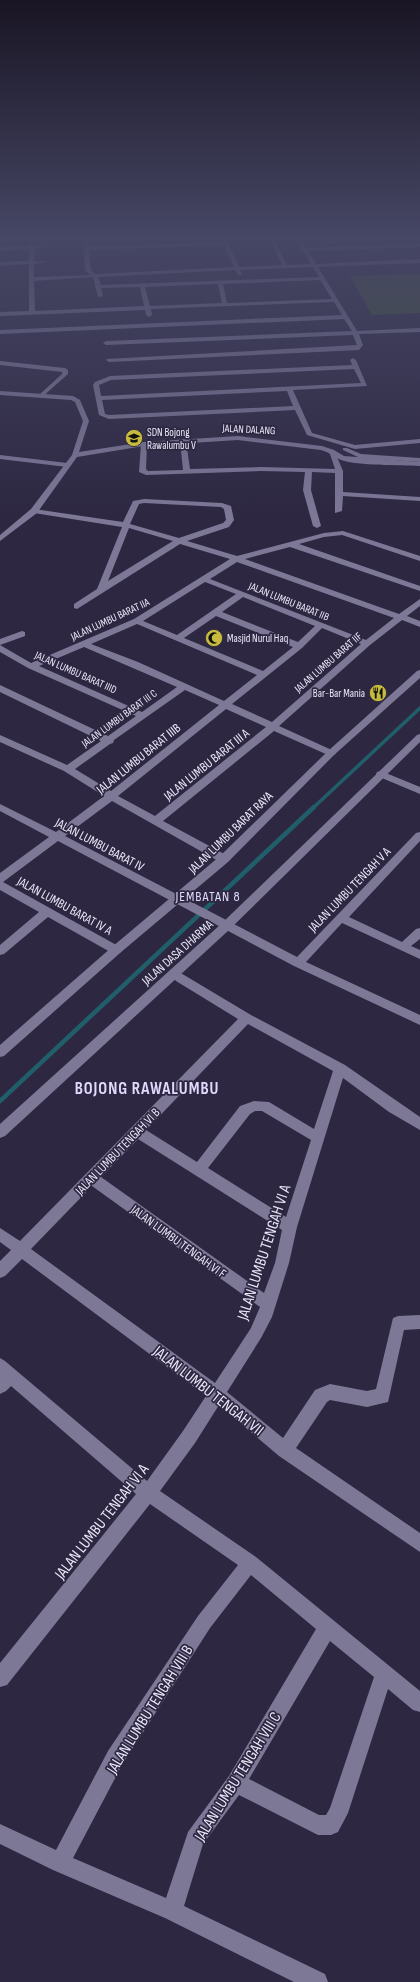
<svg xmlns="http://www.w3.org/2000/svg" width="420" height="1982" viewBox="0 0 420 1982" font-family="'Sofia Sans Condensed',sans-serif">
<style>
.green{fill:#415232}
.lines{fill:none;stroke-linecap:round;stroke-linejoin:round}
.stream-far1{stroke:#205f6a;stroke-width:3.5}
.stream{stroke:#205f6a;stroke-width:4.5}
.minor{fill:#7e7897;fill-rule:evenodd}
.tertiary{fill:#7e7897;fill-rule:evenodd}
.labels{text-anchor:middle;stroke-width:3.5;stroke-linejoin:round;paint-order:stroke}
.far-street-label{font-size:11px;fill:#eae7f9;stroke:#2d2741}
.far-poi-label{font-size:11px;fill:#eae7f9;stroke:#2d2741;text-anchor:start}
.street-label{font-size:13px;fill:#eae7f9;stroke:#2d2741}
.neighbourhood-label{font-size:14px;letter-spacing:1px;fill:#e0dafc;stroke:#2d2741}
.near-street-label{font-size:16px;fill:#eae7f9;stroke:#2d2741}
.district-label{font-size:17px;font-weight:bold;letter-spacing:1px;fill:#e0dafc;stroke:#2d2741}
</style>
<rect width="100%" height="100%" fill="#2d2741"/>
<path class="green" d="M420,274V313L372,315L350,276Z"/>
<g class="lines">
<path class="stream-far1" d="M313,808L420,708"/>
<path class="stream" d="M0,1101L314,807"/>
<g class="minor">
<path d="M29,240H33L34,246L48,247L34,249V261L49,262L34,264V277L90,275L85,270L84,240H88L89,247L223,242V240H227L239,267L282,265L271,241L272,240L275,241L287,265L311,264L298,242L300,241L306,248L420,243V247L308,251L316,264L420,259V263L318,267L357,331L420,328V332L359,334L363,345L359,350L109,362L106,360L107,359L357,345L353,335L106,345L103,343L106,341L352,331L344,319L0,334V330L342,315L334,302L151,309L152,315L149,317L146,315L145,310L0,316V312L29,311V264L0,266V262L29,261V249L0,251V247L29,246ZM224,245L234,267L95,274L91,270L89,250ZM313,267L319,277L101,285L98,277L235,270L239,276L242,274L240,270ZM93,277L98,297L103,296L101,288L140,287L144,306L35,311L34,281ZM320,280L332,299L227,303L223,284ZM218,284L222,303L150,306L145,287Z"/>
<path d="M353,358L356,360L367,386L293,390L312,433L355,445L420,439V443L355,449L307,435L295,410L109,419L99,415L93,385L95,382L110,376L352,365L350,360ZM354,369L361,383L101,396L99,385L111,380ZM287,391L293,406L109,415L105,414L102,400Z"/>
<path d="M0,361L65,368L68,370V374L41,398L38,396L39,395L62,374V372L0,365Z"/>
<path d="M183,439L186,441L190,469L261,467L335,469L329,451L334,450L343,471V492L420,497V501L343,496L342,511L335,513V473L312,472L311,490L321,526L317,528L313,526L303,490L305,472L261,471L146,475L139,472L141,444L144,442L147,444L146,469L148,471L183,470L180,441Z"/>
<path d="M343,448H347L361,454L420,458V462L360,458L343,450Z"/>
<path d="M0,455L67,463L71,465L67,467L0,459Z"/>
<path d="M144,499L222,503L231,506L234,520L229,527L187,541L237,556L324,533L343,531L420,556V561L342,535L324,537L299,544L420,586V591L290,547L245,559L399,614L420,599V606L407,616L420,621V627L402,620L370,645L279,726L334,751L336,753L334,755H328L274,731L163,821L228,856L229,859L228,862H220L112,801L65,836L297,957L416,833L420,832V841L349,917L402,942L416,929L420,928V939L411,946L420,950V959L342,923L306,962L420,1015V1025L294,966L58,841L3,882L120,947L122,950L120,953H112L48,917L4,954L0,955V945L39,912L0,890V873L49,837L0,811V804L56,832L104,796L64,771L0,742V735L67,765L101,741L0,692V685L108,736L136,716L28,668L0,652V645L31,663L134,619L230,559L180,544L77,609L74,608V604L97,589L122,527L34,513L30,511L34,509L123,522L133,501ZM144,503L221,507L224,509L226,520L223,523L179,538L130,524L139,504ZM129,528L173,541L108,581ZM237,562L394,618L366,640L210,579ZM205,582L236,594L177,635L143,621ZM243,597L315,626L298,642L222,612ZM216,616L293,647L263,671L184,638ZM137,624L257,675L224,701L138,662L91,644ZM322,628L361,644L272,722L232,704L302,648ZM84,647L177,687L142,712L39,666ZM185,690L219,705L111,791L75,769L110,744L113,743L114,740ZM226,709L266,727L155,816L118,796Z"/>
<path d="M22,631L25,632V636L0,645V639Z"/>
<path d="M381,771L420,787V794L377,776L376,774L377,772Z"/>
<path d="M174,969L251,1015L345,1065L420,1117V1130L389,1112L343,1078L297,1227L289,1263L272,1317L261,1338L227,1392L283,1438L315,1390L330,1384L367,1391L376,1389L393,1318L398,1316L420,1315V1329L404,1330L388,1402L367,1407L330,1400L327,1402L296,1448L420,1533V1552L279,1456L219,1405L195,1443L160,1491L256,1557L420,1691V1712L413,1710L388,1689L348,1813L338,1832L331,1835H318L239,1795L203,1844L184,1906L325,1974L328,1982H294L165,1918L53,1870L0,1844V1824L56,1850L108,1751L198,1616L238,1565L150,1504L7,1685L0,1687V1663L136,1494L11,1386L6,1391L0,1394V1358L5,1361L147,1481L183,1431L206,1396L22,1259L5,1276L0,1278V1261L11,1250L0,1242V1228L20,1241L238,1019L176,981L168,973L170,970ZM248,1024L333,1071L314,1129L269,1102L254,1101L240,1106L197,1162L146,1130ZM255,1111H262L311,1140L286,1217L208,1168L250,1114ZM138,1139L282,1230L275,1263L264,1293L101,1177ZM92,1186L260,1307L251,1328L215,1383L31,1249ZM251,1575L316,1629L229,1776L188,1832L166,1898L73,1858L122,1765L210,1628ZM330,1641L374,1677L330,1808L326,1815H319L249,1779Z"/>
</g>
<g class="tertiary">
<path d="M0,391L73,396L80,400L89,421L79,452L144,442L238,436L322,446L334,450L344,456L420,462V466C399,465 359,466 341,460C334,457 329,452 321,450L238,440L144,446L77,457L37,513L0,541V535L31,509L72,455L83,421L75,402L71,400L0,395Z"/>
<path d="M420,670V678L334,755L228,862L120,953L4,1056L0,1057V1045L112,947L220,856L328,751L417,671Z"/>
<path d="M420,734V742L229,930L5,1136L0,1138V1124L221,924L417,735Z"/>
</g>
</g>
<linearGradient id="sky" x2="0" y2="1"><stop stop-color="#191524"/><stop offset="0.46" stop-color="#464765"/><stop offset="1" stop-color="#464765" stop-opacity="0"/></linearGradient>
<rect width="420" height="517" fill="url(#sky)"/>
<defs>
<symbol id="school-disc" viewBox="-11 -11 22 22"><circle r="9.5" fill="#c6bb3c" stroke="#2d2741"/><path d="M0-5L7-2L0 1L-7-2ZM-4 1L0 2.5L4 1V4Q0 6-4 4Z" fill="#111"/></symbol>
<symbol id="mosque-disc" viewBox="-11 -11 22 22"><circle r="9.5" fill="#c6bb3c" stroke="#2d2741"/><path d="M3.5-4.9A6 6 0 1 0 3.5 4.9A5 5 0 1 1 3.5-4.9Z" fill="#111"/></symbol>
<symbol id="restaurant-disc" viewBox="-11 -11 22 22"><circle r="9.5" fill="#c6bb3c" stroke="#2d2741"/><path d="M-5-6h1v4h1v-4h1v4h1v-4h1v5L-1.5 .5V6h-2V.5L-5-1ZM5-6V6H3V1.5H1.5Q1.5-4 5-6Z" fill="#111"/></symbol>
</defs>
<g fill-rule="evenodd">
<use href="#school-disc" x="124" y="428" width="20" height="20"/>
<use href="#mosque-disc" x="204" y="628" width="20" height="20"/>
<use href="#restaurant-disc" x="368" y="683" width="20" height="20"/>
</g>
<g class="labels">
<g class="far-street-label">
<text transform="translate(249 429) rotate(3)" y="4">JALAN DALANG</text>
<text transform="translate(289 601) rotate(22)" y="4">JALAN LUMBU BARAT IIB</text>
<text transform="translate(110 619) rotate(-25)" y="4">JALAN LUMBU BARAT IIA</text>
<text transform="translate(328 662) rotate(-41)" y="4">JALAN LUMBU BARAT IIF</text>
<text transform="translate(76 672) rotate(24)" y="4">JALAN LUMBU BARAT IIID</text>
<text transform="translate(119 718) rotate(-36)" y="4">JALAN LUMBU BARAT III C</text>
</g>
<g class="far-poi-label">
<text x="147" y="436">SDN Bojong<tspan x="147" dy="13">Rawalumbu V</tspan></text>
<text x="227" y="642">Masjid Nurul Haq</text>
<text x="365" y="697" text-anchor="end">Bar-Bar Mania</text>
</g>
<g class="street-label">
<text transform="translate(138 758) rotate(-39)" y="5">JALAN LUMBU BARAT IIIB</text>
<text transform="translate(206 764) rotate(-39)" y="5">JALAN LUMBU BARAT III A</text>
<text transform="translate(230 832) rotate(-44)" y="5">JALAN LUMBU BARAT RAYA</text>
<text transform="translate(100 844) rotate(28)" y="5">JALAN LUMBU BARAT IV</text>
<text transform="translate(349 889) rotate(-46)" y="5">JALAN LUMBU TENGAH V A</text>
<text transform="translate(65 905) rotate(29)" y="5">JALAN LUMBU BARAT IV A</text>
<text transform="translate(177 952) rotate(-42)" y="5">JALAN DASA DHARMA</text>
<text transform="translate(117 1151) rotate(-46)" y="5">JALAN LUMBU TENGAH VI B</text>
<text transform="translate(179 1241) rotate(36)" y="5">JALAN LUMBU TENGAH VI F</text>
</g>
<g class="neighbourhood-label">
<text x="208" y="901">JEMBATAN 8</text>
</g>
<g class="near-street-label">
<text transform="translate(263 1252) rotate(-72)" y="6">JALAN LUMBU TENGAH VI A</text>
<text transform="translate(209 1390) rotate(38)" y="6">JALAN LUMBU TENGAH VII</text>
<text transform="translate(101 1521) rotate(-52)" y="6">JALAN LUMBU TENGAH VI A</text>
<text transform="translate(149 1709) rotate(-58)" y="6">JALAN LUMBU TENGAH VIII B</text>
<text transform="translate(237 1776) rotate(-58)" y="6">JALAN LUMBU TENGAH VIII C</text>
</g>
<g class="district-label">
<text x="147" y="1094">BOJONG RAWALUMBU</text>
</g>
</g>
</svg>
